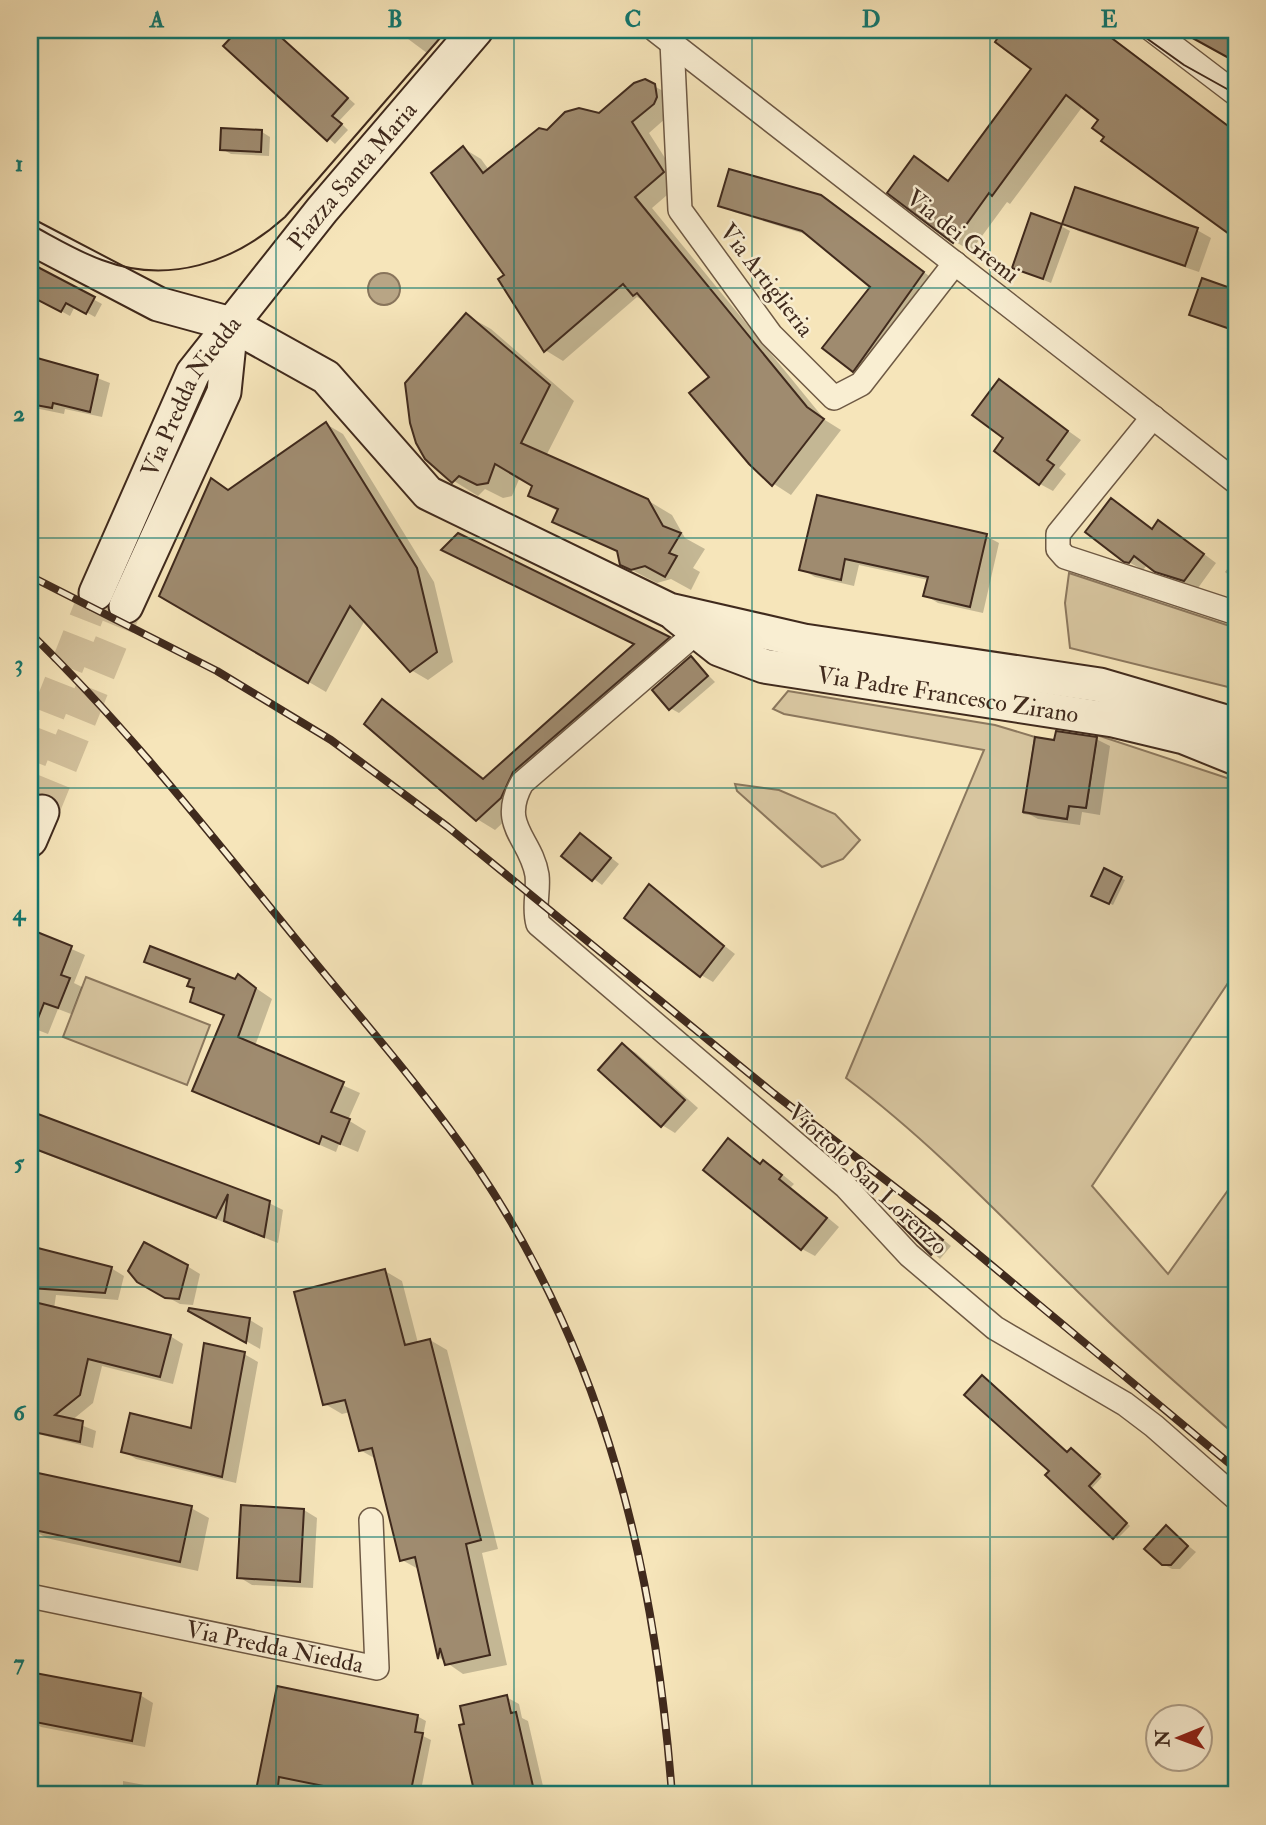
<svg xmlns="http://www.w3.org/2000/svg" width="1266" height="1825" viewBox="0 0 1266 1825" font-family="'IM FELL Double Pica',serif">
<style>
.green{fill:#d7c59f;stroke:#8c785e;stroke-width:2}
.water{fill:#b8a585;stroke:#88745b;stroke-width:2}
.shadow{fill:#0003}
.building{fill:#9f8b6f;stroke:#402a1d;stroke-width:2}
.lines{fill:none;stroke-linecap:round;stroke-linejoin:round}
.secondary-tunnel{stroke:#d2c09b;stroke-width:33;stroke-dasharray:33 17;stroke-linecap:butt}
.street-casing{stroke:#6e5944;stroke-width:26}
.secondary-casing{stroke:#402a1d;stroke-width:37}
.street{stroke:#f9eed2;stroke-width:23}
.secondary{stroke:#f9eed2;stroke-width:33}
.tram{stroke:#402a1d;stroke-width:2}
.rail-casing{stroke:#402a1d;stroke-width:8}
.rail{stroke:#f9eed2;stroke-width:5;stroke-dasharray:16;stroke-linecap:butt}
.grid{fill:none;stroke:#0f766e;stroke-width:2;stroke-opacity:0.55}
.labels{text-anchor:middle;stroke-width:5;stroke-linejoin:round;paint-order:stroke}
.street-label{font-size:24px;fill:#402a1d;stroke:#f9eed2}
.neatline{fill:none;stroke:#0f766e;stroke-width:2.5}
.grid-label{font-size:23px;text-anchor:middle;font-weight:bold;fill:#0f766e}
</style>
<rect width="100%" height="100%" fill="#f6e5ba"/>
<filter id="stains"><feTurbulence type="fractalNoise" baseFrequency=".00286" numOctaves="4"/><feColorMatrix values="0 0 0 0 .2 0 0 0 0 .09 0 0 0 0 .02 0 0 0 .5 -.17"/></filter>
<radialGradient id="worn" r=".72"><stop offset=".6" stop-color="#630" stop-opacity="0"/><stop offset="1" stop-color="#630" stop-opacity=".3"/></radialGradient>
<g class="green">
<path d="M1069,573L1236,628V689L1070,648L1065,603Z"/>
<path d="M788,691L995,725L1035,737L1024,813L1067,819L1069,806L1086,808L1097,735L1236,781V971L1092,1186L1168,1274L1236,1179V1436C1194,1398 1150,1361 1109,1322C1022,1239 943,1151 846,1078L984,750L784,714L773,709Z"/>
<path d="M735,784L779,790L835,814L860,840L843,859L822,867L737,791Z"/>
<path d="M86,977L210,1025L187,1085L63,1037Z"/>
</g>
<circle class="water" cx="384" cy="289" r="16"/>
<g class="shadow">
<path d="M240,30H273L355,104L339,121L348,130L335,144L225,46Z"/>
<path d="M396,30H447L427,53Z"/>
<path d="M1006,30H1102L1236,131V238L1104,141L1107,137L1100,119L1083,106L1010,204L1007,202L971,251L954,241L915,158L950,181L1033,69L997,41Z"/>
<path d="M645,81L672,96L674,111L649,133L681,183L652,208L825,420L841,430L791,495L774,484L750,463L711,377L649,304L637,297L563,361L545,350L506,275L463,148L481,159L489,170L548,132L599,115Z"/>
<path d="M262,132L270,137L269,156L231,154L222,149Z"/>
<path d="M821,197L936,281L867,378L854,370L872,287L811,236L734,212L720,205Z"/>
<path d="M1065,223L1197,230L1211,238L1199,272L1078,231Z"/>
<path d="M1061,226L1070,231L1051,283L1014,268Z"/>
<path d="M30,265L102,304L95,317L75,306L70,316L30,294Z"/>
<path d="M1203,280L1236,292V332L1191,314Z"/>
<path d="M466,315L491,329L574,401L546,456L647,500L672,515L685,538L705,549L693,568L700,572L691,590L671,579L657,583L647,578L621,564L619,553L555,521L559,512L530,496L534,485L520,477L512,496L503,498L485,489L478,496L454,481Z"/>
<path d="M30,357L61,364L110,383L102,417L65,409L64,414L30,407Z"/>
<path d="M1000,382L1081,440L1059,468L1066,474L1053,491L1040,484L1006,438Z"/>
<path d="M326,424L343,434L434,582L453,662L428,680L411,670L365,620L326,692L161,595L212,481L230,491Z"/>
<path d="M818,497L986,536L999,543L983,613L938,603L925,595L928,580L859,565L854,586L815,577L801,569Z"/>
<path d="M1111,500L1154,530L1159,522L1172,530L1216,563L1198,588L1171,579L1148,564L1143,570L1125,560Z"/>
<path d="M458,535L686,648L531,782L519,808L495,830L477,819L382,701L400,712L485,779L635,644L444,550Z"/>
<path d="M1236,557V581L1225,572Z"/>
<path d="M691,658L715,682L679,713L670,708Z"/>
<path d="M1096,739L1110,746L1100,815L1082,812L1080,825L1038,819L1025,812L1056,742Z"/>
<path d="M589,840L619,864L602,885L564,856Z"/>
<path d="M1105,871L1125,880L1113,905L1093,895Z"/>
<path d="M649,887L735,954L713,982L701,975Z"/>
<path d="M38,934L85,955L74,983L82,987L71,1014L58,1009L48,1034L30,1027V954Z"/>
<path d="M147,961L236,981L238,976L272,999L255,1046L360,1093L348,1120L366,1131L358,1152L339,1144L336,1152L194,1090L225,1017L192,1001L196,989L191,981Z"/>
<path d="M623,1045L636,1053L698,1108L675,1133L662,1125Z"/>
<path d="M30,1113L269,1203L283,1210L278,1243L30,1148Z"/>
<path d="M728,1141L762,1165L764,1162L777,1170L794,1184L791,1187L839,1227L815,1256L802,1249Z"/>
<path d="M916,1217L951,1246L940,1259L900,1222Z"/>
<path d="M30,1248L111,1268L124,1276L118,1300L56,1295L54,1309L170,1336L183,1344L173,1384L102,1366L93,1403L71,1421L96,1431L93,1448L30,1432Z"/>
<path d="M187,1266L200,1274L193,1305L180,1304L138,1281Z"/>
<path d="M385,1271L402,1281L418,1343L430,1340L447,1350L498,1549L482,1553L507,1665L463,1674L440,1658L420,1570L402,1560L376,1459L360,1450L350,1412L342,1414L325,1404Z"/>
<path d="M197,1313L250,1320L263,1328L260,1349Z"/>
<path d="M244,1354L258,1362L236,1483L136,1459L123,1451L192,1430Z"/>
<path d="M1075,1452L1102,1477L1091,1489L1130,1526L1117,1539L1068,1454Z"/>
<path d="M40,1475L191,1508L209,1518L198,1571L46,1538L30,1528Z"/>
<path d="M304,1510L317,1518L313,1588L252,1585L239,1577Z"/>
<path d="M1166,1528L1196,1552L1180,1569H1172L1163,1564Z"/>
<path d="M1236,1605V1619L1229,1613Z"/>
<path d="M36,1675L140,1695L153,1703L145,1747L41,1727L30,1720Z"/>
<path d="M278,1688L417,1716L426,1721L423,1736L431,1740L420,1795H256Z"/>
<path d="M506,1697L519,1704L522,1718L528,1721L545,1795H477L461,1727Z"/>
<path d="M123,1781L198,1795H123Z"/>
</g>
<g class="building">
<path d="M238,30H273L348,98L332,116L342,124L327,141L223,46Z"/>
<path d="M1003,30H1101L1236,132V239L1101,141L1104,137L1092,128L1098,120L1066,95L992,196L989,193L953,243L887,193L914,156L948,181L1031,69L995,42Z"/>
<path d="M1178,30H1236V62Z"/>
<path d="M645,79L655,84L657,97L654,104L632,122L664,172L635,197L807,407L824,419L772,486L749,464L689,393L709,377L637,293L633,296L623,284L544,352L498,279L504,275L431,173L463,146L483,173L539,128L547,130L565,112L579,108L599,113L634,83Z"/>
<path d="M221,128L262,130L261,152L220,150Z"/>
<path d="M729,169L821,195L924,272L853,372L822,348L870,287L802,231L718,206Z"/>
<path d="M1075,187L1198,228L1185,266L1062,224Z"/>
<path d="M1031,213L1062,224L1043,279L1012,268Z"/>
<path d="M30,263L95,297L86,314L66,303L61,312L30,296Z"/>
<path d="M1202,278L1236,290V331L1189,315Z"/>
<path d="M466,313L550,385L521,443L648,499L663,526L681,533L669,553L677,556L665,577L645,566L631,570L620,565L617,551L552,522L558,509L528,496L532,486L495,464L488,483L477,485L459,476L452,483L425,459L416,443L410,423L405,383Z"/>
<path d="M30,356L98,375L90,412L53,403L52,408L30,404Z"/>
<path d="M999,379L1068,431L1047,460L1054,465L1039,485L994,451L1003,438L972,415Z"/>
<path d="M326,422L417,568L437,652L410,672L350,606L308,683L159,596L211,478L228,490Z"/>
<path d="M817,495L987,534L970,607L923,596L928,577L845,559L841,580L799,570Z"/>
<path d="M1111,498L1152,529L1158,520L1204,554L1184,581L1155,572L1134,556L1129,563L1124,562L1085,532Z"/>
<path d="M458,533L670,637L513,772L501,798L476,821L364,724L382,699L483,779L634,644L441,550Z"/>
<path d="M691,656L708,676L669,710L652,690Z"/>
<path d="M1056,731L1097,737L1086,808L1069,806L1067,819L1023,812L1035,737L1054,740Z"/>
<path d="M580,833L611,858L592,881L561,856Z"/>
<path d="M1104,868L1122,877L1109,904L1091,896Z"/>
<path d="M649,884L724,946L700,977L624,918Z"/>
<path d="M37,932L72,946L61,975L70,978L58,1008L44,1003L31,1036L30,949Z"/>
<path d="M150,946L235,979L238,974L256,988L238,1037L344,1082L331,1112L350,1119L340,1144L322,1136L319,1144L192,1091L224,1015L190,1002L194,988L187,986L190,979L144,962Z"/>
<path d="M622,1043L685,1100L661,1127L598,1070Z"/>
<path d="M30,1111L270,1201L264,1237L224,1221L228,1194L216,1218L30,1147Z"/>
<path d="M728,1138L760,1164L763,1160L782,1175L779,1179L827,1218L801,1250L703,1170Z"/>
<path d="M908,1210L943,1240L931,1255L898,1222Z"/>
<path d="M144,1242L188,1265L179,1299L165,1298L137,1282L128,1271Z"/>
<path d="M30,1246L112,1267L105,1293L30,1288Z"/>
<path d="M385,1269L405,1345L430,1339L481,1540L466,1544L490,1655L445,1665L440,1648L438,1659L415,1557L400,1561L372,1448L359,1451L345,1400L323,1405L294,1292Z"/>
<path d="M30,1301L171,1335L160,1377L88,1359L80,1395L55,1415L83,1421L80,1442L34,1432L30,1435Z"/>
<path d="M189,1308L250,1318L246,1343L188,1311Z"/>
<path d="M204,1343L245,1352L222,1477L121,1452L130,1413L191,1428Z"/>
<path d="M982,1375L1067,1452L1071,1448L1100,1474L1089,1486L1127,1523L1113,1539L1045,1475L1049,1471L964,1395Z"/>
<path d="M38,1473L192,1506L180,1562L30,1529Z"/>
<path d="M241,1505L304,1509L300,1582L237,1578Z"/>
<path d="M1166,1525L1188,1546L1171,1565H1162L1144,1549Z"/>
<path d="M35,1673L141,1693L132,1741L30,1721Z"/>
<path d="M277,1686L418,1715L415,1732L423,1733L410,1795H368L279,1777L277,1795H255Z"/>
<path d="M507,1695L511,1713L516,1712L535,1795H475L459,1725L464,1724L460,1706Z"/>
</g>
<g class="lines">
<g class="secondary-tunnel">
<path d="M30,760L96,593"/>
<path d="M42,812L126,606"/>
</g>
<defs>
<g id="street">
<path d="M655,30L1236,482"/>
<path d="M1152,30L1236,94"/>
<path d="M672,42L680,210L771,335L834,398L861,384L955,263"/>
<path d="M1153,417L1058,534V549L1065,557L1236,613"/>
<path d="M697,632L522,783C498,826 531,838 537,875C539,892 533,907 538,924L845,1186L909,1255L995,1328L1125,1404L1154,1426L1236,1498"/>
<path id="s1" d="M30,1596L377,1668L371,1520"/>
</g>
<g id="secondary">
<path d="M30,237L158,304L231,324L326,377L428,493L669,610L804,641L1100,685L1236,725"/>
<path id="s2" d="M96,593L193,373L322,210L476,30"/>
<path d="M126,606L224,392L231,324"/>
<path id="s3" d="M676,615L719,649L764,666L1113,720L1184,737L1236,758"/>
<path d="M30,840L42,812"/>
</g>
</defs>
<use href="#street" class="street-casing"/>
<use href="#secondary" class="secondary-casing"/>
<use href="#street" class="street"/>
<use href="#secondary" class="secondary"/>
<g class="tram">
<path d="M1135,30L1184,65L1236,94"/>
<path d="M30,224C53,236 77,251 102,260C168,285 234,263 285,217L447,30"/>
</g>
<defs>
<g id="rail">
<path d="M30,576L217,671L331,740L381,777L448,827L773,1093L936,1219L1236,1469"/>
<path d="M30,633C125,725 207,830 291,933C354,1011 421,1085 478,1169C606,1360 655,1569 672,1795"/>
</g>
</defs>
<use href="#rail" class="rail-casing"/>
<use href="#rail" class="rail"/>
</g>
<path class="grid" d="M276,30V1795M514,30V1795M752,30V1795M990,30V1795M30,288H1236M30,538H1236M30,788H1236M30,1037H1236M30,1287H1236M30,1537H1236"/>
<g class="labels">
<g class="street-label">
<text dy="8" stroke="none"><textPath href="#s2" startOffset="494">Piazza Santa Maria</textPath></text>
<text transform="translate(963 236) rotate(38)" y="8">Via dei Gremi</text>
<text transform="translate(767 280) rotate(52)" y="8">Via Artiglieria</text>
<text dy="8" stroke="none"><textPath href="#s2" startOffset="219">Via Predda Niedda</textPath></text>
<text dy="8" stroke="none"><textPath href="#s3" startOffset="289">Via Padre Francesco Zirano</textPath></text>
<text transform="translate(868 1179) rotate(43)" y="8">Viottolo San Lorenzo</text>
<text dy="8" stroke="none"><textPath href="#s1" startOffset="250">Via Predda Niedda</textPath></text>
</g>
</g>
<rect width="1266" height="1825" fill="none" stroke="#f6e5ba" stroke-width="77"/>
<g transform="translate(1179 1738) rotate(269)"><circle r="33" fill="#f9eed2" stroke="#afa08a" stroke-width="2"/>
<path d="M0-5L12 26L0 18L-12 26Z" fill="#8f2418"/>
<text y="-10" font-size="19" font-weight="bold" text-anchor="middle" fill="#402a1d">N</text>
</g>
<rect x="38" y="38" width="1190" height="1748" class="neatline"/>
<g class="grid-label">
<text x="157" y="27">A</text>
<text x="395" y="27">B</text>
<text x="633" y="27">C</text>
<text x="871" y="27">D</text>
<text x="1109" y="27">E</text>
<text x="19" y="171">1</text>
<text x="19" y="421">2</text>
<text x="19" y="671">3</text>
<text x="19" y="920">4</text>
<text x="19" y="1170">5</text>
<text x="19" y="1420">6</text>
<text x="19" y="1670">7</text>
</g>
<rect width="100%" height="100%" filter="url(#stains)"/>
<rect width="100%" height="100%" fill="url(#worn)"/>
</svg>
